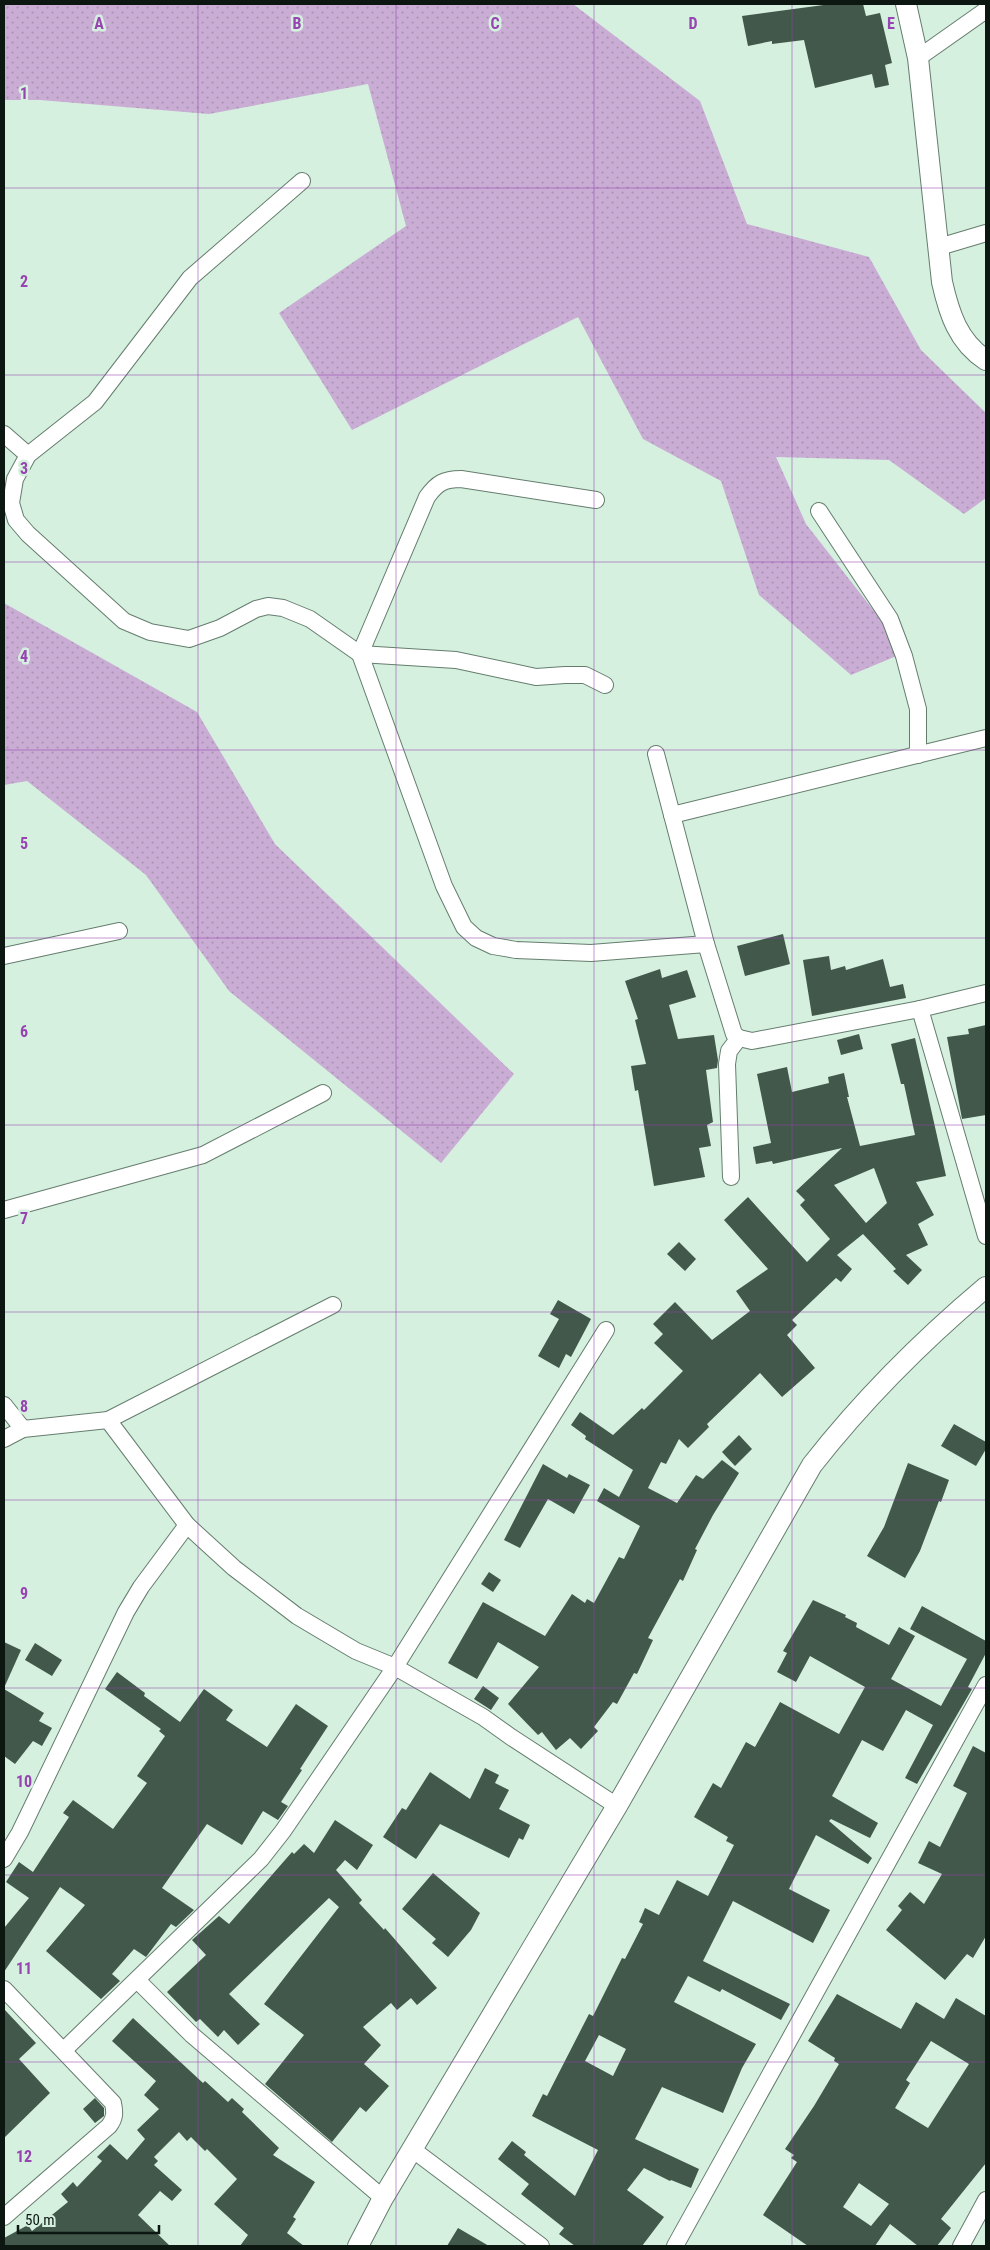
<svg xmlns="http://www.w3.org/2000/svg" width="990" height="2250" viewBox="0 0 990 2250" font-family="'Roboto Condensed',sans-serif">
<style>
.grass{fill:url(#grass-dots)}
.building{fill:#41584a;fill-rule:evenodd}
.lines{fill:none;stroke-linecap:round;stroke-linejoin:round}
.minor-casing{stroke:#657d6e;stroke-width:18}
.tertiary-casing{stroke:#657d6e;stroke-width:22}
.minor{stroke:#fff;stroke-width:16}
.tertiary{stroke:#fff;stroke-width:20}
.grid{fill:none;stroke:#9743b1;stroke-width:1;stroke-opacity:0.55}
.grid-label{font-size:16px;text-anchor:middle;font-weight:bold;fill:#9743b1;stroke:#d5f0df;stroke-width:5;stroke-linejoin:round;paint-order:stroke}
</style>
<defs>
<pattern id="grass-dots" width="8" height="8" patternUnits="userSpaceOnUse" patternTransform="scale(1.25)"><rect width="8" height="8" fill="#caadd4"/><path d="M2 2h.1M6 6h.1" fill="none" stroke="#ac94b5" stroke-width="1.8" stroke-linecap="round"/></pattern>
</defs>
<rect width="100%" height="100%" fill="#d5f0df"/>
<g class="grass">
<path d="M4,4H573L700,101L747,224L869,257L921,350L986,413V498L964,514L889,460L776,457L806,524L906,652L851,675L759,595L721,481L643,439L578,317L352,430L279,313L406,226L368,84L209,114L40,100H4Z"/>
<path d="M4,603L197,712L275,844L514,1074L441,1163L229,991L146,875L27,781L4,785Z"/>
</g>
<g class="building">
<path d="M831,4H863L866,16L880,13L892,63L885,65L889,85L875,88L872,74L815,88L804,40L772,44V41L748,46L742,16Z"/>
<path d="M783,934L790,964L745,976L737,946Z"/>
<path d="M829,956L831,970L845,966L846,970L883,959L890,987L903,984L906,998L812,1016L803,960Z"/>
<path d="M660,969L662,978L687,970L696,997L669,1005L678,1039L714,1035L718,1060L717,1068L706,1070L713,1122L707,1125L711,1146L699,1148L705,1177L654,1186L638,1090L635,1091L631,1066L646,1064L635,1020L638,1019L625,981Z"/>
<path d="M986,1025V1115L962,1119L947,1037L969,1034L968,1029Z"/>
<path d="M859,1034L863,1049L841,1055L837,1040Z"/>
<path d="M915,1038L946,1176L916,1182L934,1215L918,1224L928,1245L906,1255L922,1270L908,1285L893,1271L896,1269L863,1234L837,1255L852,1269L841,1282L836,1278L792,1320L797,1325L787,1335L815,1368L782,1397L760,1373L707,1424L709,1427L688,1448L679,1439L666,1464L661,1462L648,1488L677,1503L696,1475L703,1479L722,1460L739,1473L713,1515L695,1549L697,1550L683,1581L680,1579L648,1638L653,1640L637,1674L634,1673L617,1704L613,1702L594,1727L598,1731L581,1749L570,1738L556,1750L542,1732L538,1735L508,1704L539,1667L498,1642L477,1679L448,1663L483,1602L545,1636L572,1594L585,1603L587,1599L594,1603L619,1557L624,1559L640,1526L597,1501L604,1488L619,1497L633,1470L585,1439L586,1436L571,1425L580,1412L613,1435L642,1408L644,1410L683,1371L654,1343L663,1334L653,1324L675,1302L712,1340L750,1311L736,1291L768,1269L724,1220L748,1197L807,1262L830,1239L800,1205L805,1200L796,1191L842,1148L773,1164L772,1161L756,1164L753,1147L771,1143L757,1074L787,1067L792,1092L829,1083L828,1077L844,1073L849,1097H847L860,1146L915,1135L904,1084H901L891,1044ZM874,1168L887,1203L866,1223L834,1185Z"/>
<path d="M679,1242L696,1259L685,1271L667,1254Z"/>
<path d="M558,1300L591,1319L571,1357L566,1354L559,1368L538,1356L559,1319L550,1314Z"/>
<path d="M954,1424L986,1442V1449L976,1466L941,1446Z"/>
<path d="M739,1435L752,1449L735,1466L722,1452Z"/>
<path d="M908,1463L949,1480L941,1502L939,1501L920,1551L905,1578L867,1556L884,1527Z"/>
<path d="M543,1464L567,1478L569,1474L590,1485L574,1514L548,1499L520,1548L504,1540Z"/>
<path d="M489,1572L501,1580L493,1592L481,1584Z"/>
<path d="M813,1600L846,1615L845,1617L857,1623L856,1627L889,1645L899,1627L915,1636L891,1679L941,1706L967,1659L910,1629L922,1606L986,1641V1653L968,1687L972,1689L917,1784L905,1778L933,1725L906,1710L883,1751L862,1740L832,1796L878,1823L870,1838L831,1819L829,1821L872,1858L868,1864L816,1835L789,1889L830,1910L813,1943L733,1901L703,1961L790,2004L781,2020L722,1989L720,1992L688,1976L674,2002L756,2044L742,2068L723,2113L662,2087L635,2139L699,2169L691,2188L671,2180L670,2181L644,2168L627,2190L664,2217L642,2246H575L559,2234L564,2228L521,2194L529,2184L498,2159L512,2141L526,2152L524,2155L575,2196L598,2150L532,2116L543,2094L547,2096L589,2014L593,2016L622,1958L625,1959L643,1924L639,1922L645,1908L659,1915L677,1880L708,1896L734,1845L726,1841L728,1837L694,1817L713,1783L721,1788L746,1742L755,1747L780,1702L839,1734L865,1687L810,1656L796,1682L777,1672L787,1653L783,1651ZM599,2035L626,2049L613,2076L585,2061Z"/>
<path d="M4,1642L21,1650L4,1688Z"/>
<path d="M35,1643L62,1660L52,1676L25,1660Z"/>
<path d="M117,1672L145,1693L144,1696L180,1722L204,1689L233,1710L226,1720L267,1747L296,1704L328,1726L300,1769L302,1770L281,1802L288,1806L278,1820L263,1811L242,1845L207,1824L162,1888L194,1910L176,1927L171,1924L146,1957L134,1949L112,1974L120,1981L101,1999L46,1951L85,1905L60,1887L4,1972V1928L29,1898L6,1882L19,1862L33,1872L69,1817L63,1813L73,1800L113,1829L147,1783L137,1776L165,1736L159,1731L161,1729L105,1689Z"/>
<path d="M483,1686L499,1698L491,1710L474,1699Z"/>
<path d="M4,1689L44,1713L39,1721L52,1728L42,1746L33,1741L15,1764L4,1756Z"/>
<path d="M973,1746L986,1753V1936L973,1958L967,1954L945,1980L886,1930L902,1910L898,1906L910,1892L924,1904L942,1874L918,1863L929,1841L940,1847L967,1793L953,1786Z"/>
<path d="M485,1768L499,1775L495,1783L509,1790L499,1809L530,1825L523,1840L519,1838L509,1858L440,1824L416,1859L383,1837L402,1808L406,1810L430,1772L470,1799Z"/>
<path d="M335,1820L373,1845L357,1870L345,1860L336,1870L362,1900L359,1903L384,1930L385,1928L437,1988L417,2005L411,1998L397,2010L391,2003L363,2027L381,2045L364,2064L389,2086L366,2112L360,2107L332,2142L265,2084L304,2035L264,2004L339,1907L329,1898L229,1994L260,2024L238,2045L224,2030L218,2037L200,2019L196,2022L167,1992L206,1955L192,1940L219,1916L229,1924L292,1852L294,1854L304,1844L314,1853Z"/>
<path d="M433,1873L480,1913L471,1930L448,1957L432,1943L436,1939L402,1909Z"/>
<path d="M837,1994L901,2029L916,2002L944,2019L956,1998L986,2016V2163L941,2219L951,2228L937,2246H918L890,2224L875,2246H808L763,2215L797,2162L791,2158L794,2155L785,2149L814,2106L839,2064L834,2061L835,2058L808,2041ZM931,2041L969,2064L928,2128L895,2108L910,2083L906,2080ZM859,2183L889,2204L871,2226L843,2207Z"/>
<path d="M4,2009L36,2043L19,2059L50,2093L4,2138Z"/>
<path d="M133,2018L203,2083L205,2081L228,2102L232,2098L244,2109L242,2112L279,2148L273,2155L315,2182L293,2217L296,2219L287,2233L304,2246H240L248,2235L214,2204L237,2179L207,2149L205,2151L191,2137L187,2141L179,2132L154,2157L158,2161L154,2165L182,2190L172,2201L160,2191L138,2215L170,2246H4V2238L28,2225L32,2231L68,2202L61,2194L73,2182L77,2187L102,2161L97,2157L110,2144L127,2160L145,2139L137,2130L159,2109L144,2095L156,2081L112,2041Z"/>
<path d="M95,2098L104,2108V2116L95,2123L83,2109Z"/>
<path d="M458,2228L489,2246H447Z"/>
</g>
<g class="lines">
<defs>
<g id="minor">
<path d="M918,58L986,10"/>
<path d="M302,181L190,278L95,402L28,455L15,479L11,503L16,520L28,534L124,621L150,632L189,639L220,628L256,609L268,606L283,608L310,619L360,654L456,660L536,677L565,675H585L605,685"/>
<path d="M939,247L986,233"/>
<path d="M4,434L28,455"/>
<path d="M596,500L461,479C444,479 437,483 427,497L360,654L444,886L464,927L476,938L493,946L516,950L591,953L706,944"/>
<path d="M819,511L890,619L904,656L918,709V755"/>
<path d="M656,754L706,944L734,1034L739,1038L752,1041L920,1009L986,993"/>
<path d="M672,815L986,738"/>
<path d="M4,956L119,931"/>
<path d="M920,1009L986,1236"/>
<path d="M731,1177L727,1064L729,1051L739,1038"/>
<path d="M4,1210L203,1155L323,1093"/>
<path d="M4,1405L23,1429"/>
<path d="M108,1420L187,1525L234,1568L297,1616L356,1651L395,1667L483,1717L511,1737L617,1806"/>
<path d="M4,1439L23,1429L108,1420L333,1305"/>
<path d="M4,1859L20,1832L126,1612L141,1587L187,1525"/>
<path d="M137,1980L192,2035L383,2198"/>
<path d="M4,1989L113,2103C115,2113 115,2118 109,2126L4,2217"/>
<path d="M64,2050L261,1859L283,1831L395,1667L606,1330"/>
<path d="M412,2149L541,2246"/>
<path d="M675,2246L986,1685"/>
<path d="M961,2246L986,2200"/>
</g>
<g id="tertiary">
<path d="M906,4L918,58L942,282C949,313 958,342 986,360"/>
<path d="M358,2246L383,2198L617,1806L812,1465C863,1400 923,1340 986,1287"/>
</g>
</defs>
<use href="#minor" class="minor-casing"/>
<use href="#tertiary" class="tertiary-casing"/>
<use href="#minor" class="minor"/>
<use href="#tertiary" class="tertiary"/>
</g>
<path class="grid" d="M198,4V2246M396,4V2246M594,4V2246M792,4V2246M4,188H986M4,375H986M4,562H986M4,750H986M4,938H986M4,1125H986M4,1312H986M4,1500H986M4,1688H986M4,1875H986M4,2062H986"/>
<g class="grid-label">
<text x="99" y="29">A</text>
<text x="297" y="29">B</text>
<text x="495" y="29">C</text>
<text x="693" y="29">D</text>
<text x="891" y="29">E</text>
<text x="24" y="99">1</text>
<text x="24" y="287">2</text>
<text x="24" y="474">3</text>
<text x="24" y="662">4</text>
<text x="24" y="849">5</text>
<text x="24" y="1037">6</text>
<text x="24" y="1224">7</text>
<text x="24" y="1412">8</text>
<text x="24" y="1599">9</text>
<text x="24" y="1787">10</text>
<text x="24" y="1974">11</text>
<text x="24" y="2162">12</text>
</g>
<rect width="990" height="2250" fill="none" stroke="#0d1711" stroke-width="10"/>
<path d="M18 2225v8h141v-8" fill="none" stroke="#0d1711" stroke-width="2.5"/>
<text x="25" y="2225" font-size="15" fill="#0d1711" stroke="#d5f0df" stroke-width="4" paint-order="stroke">50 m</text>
</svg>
